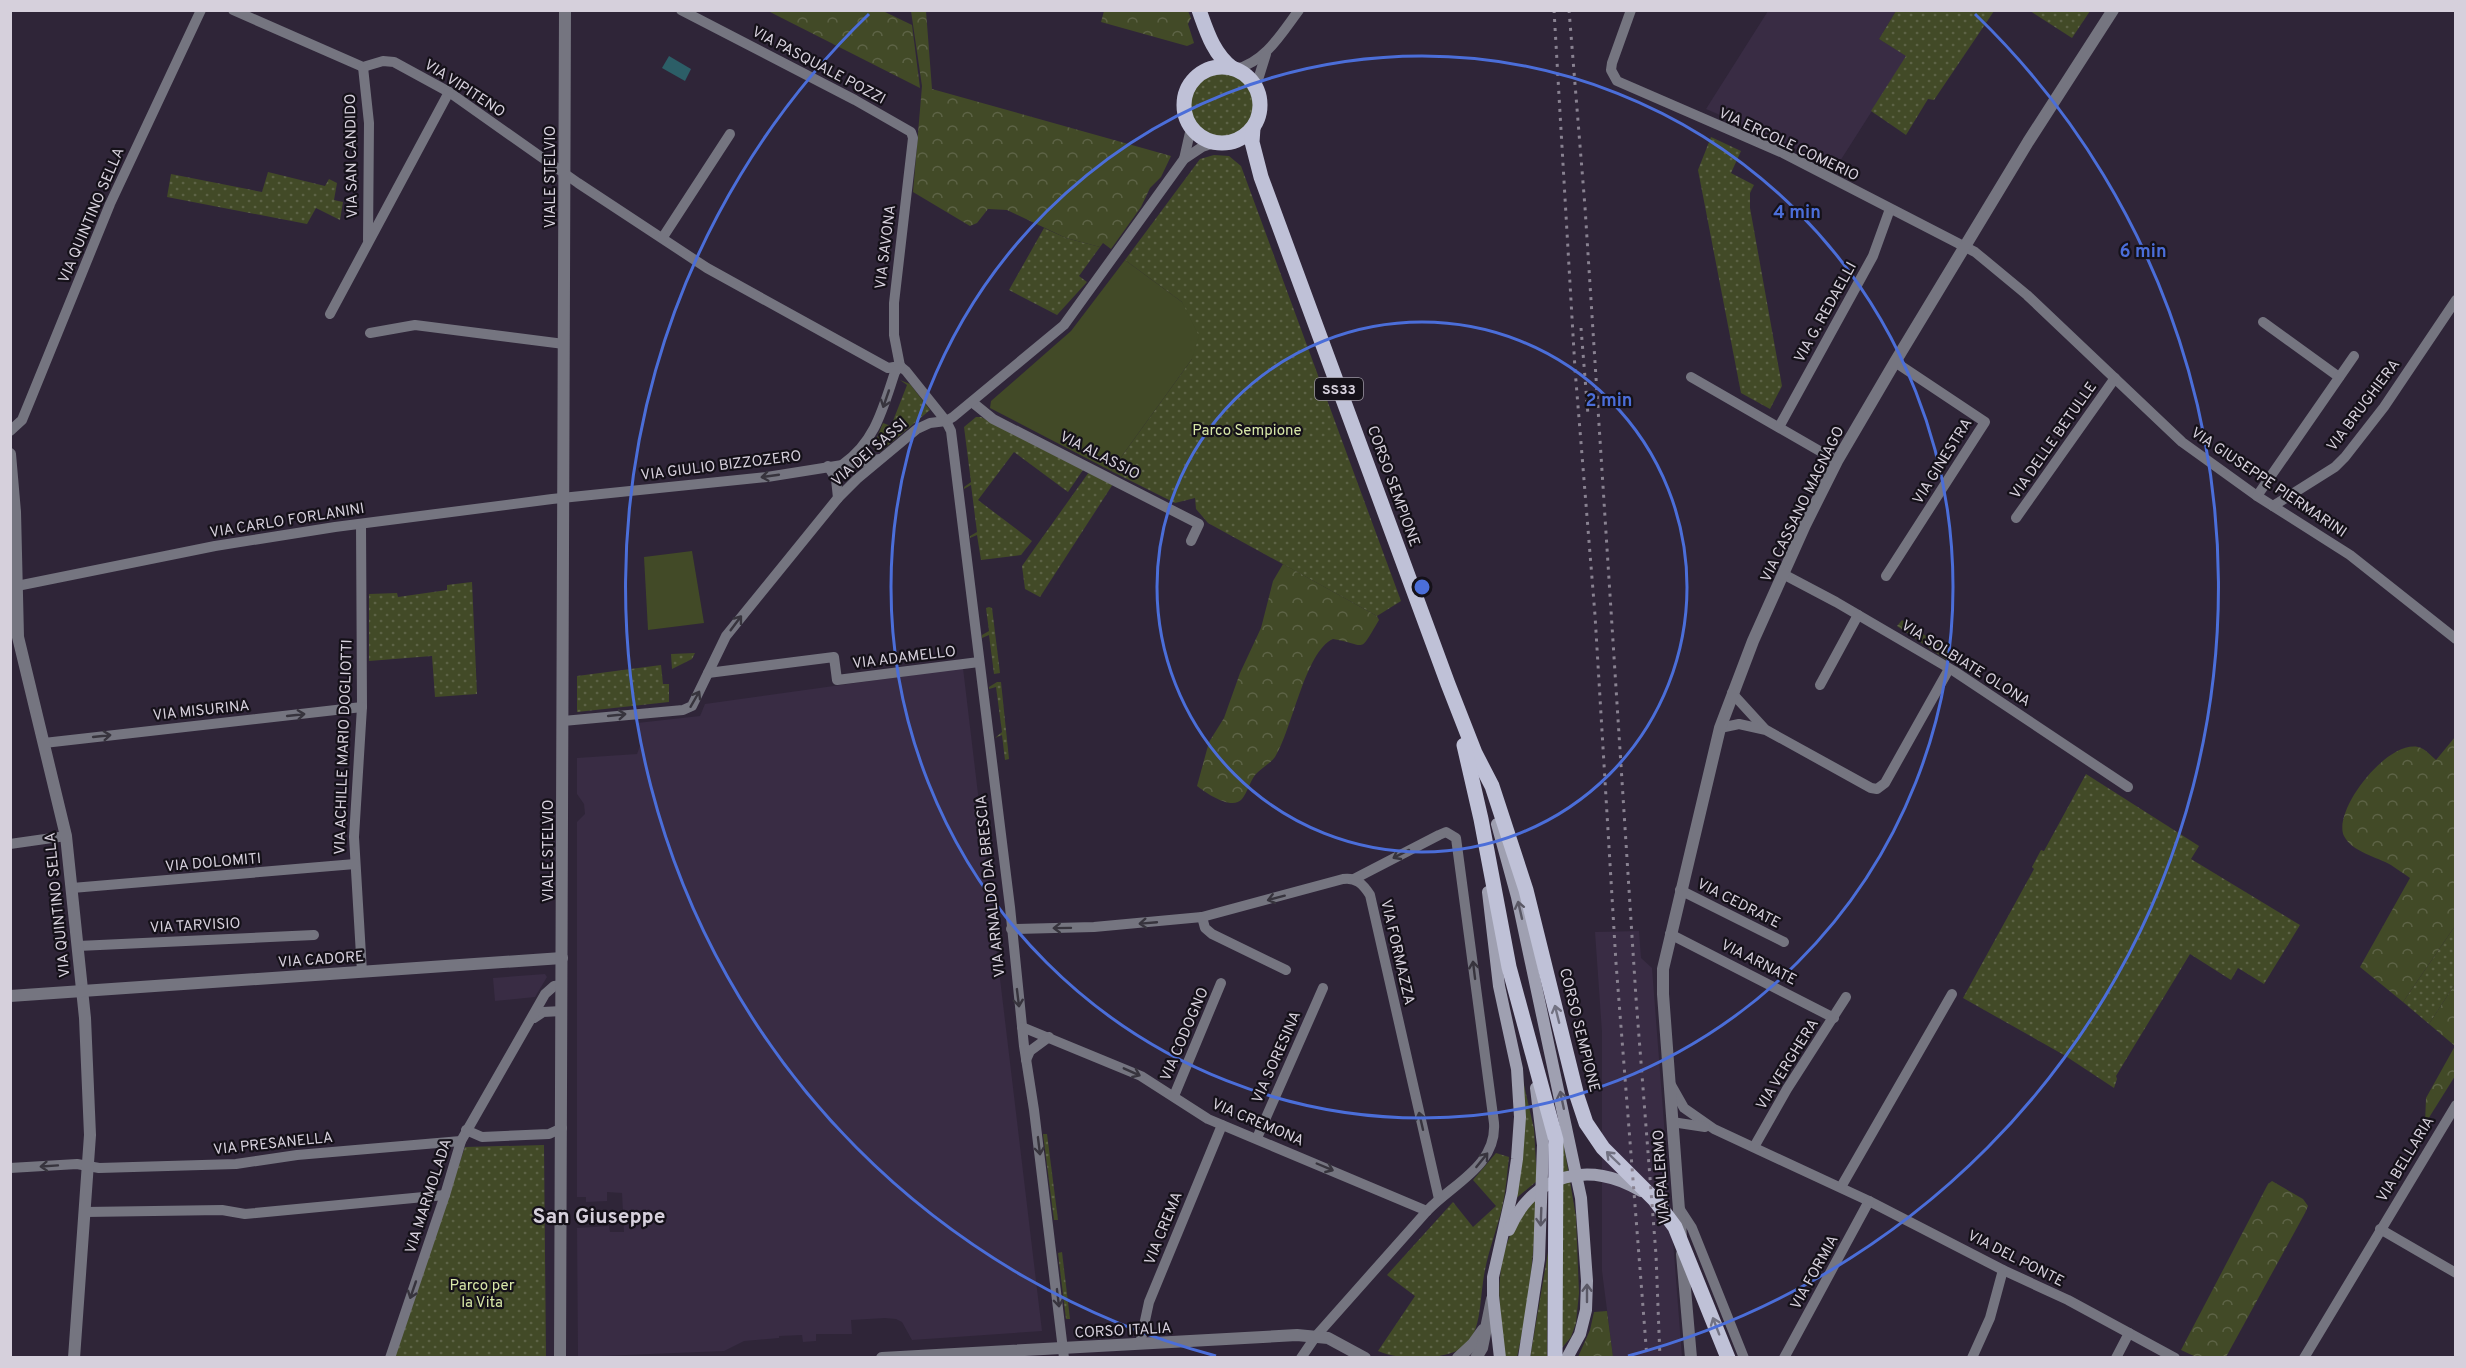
<svg xmlns="http://www.w3.org/2000/svg" width="2466" height="1368" viewBox="0 0 2466 1368" font-family="Overpass,sans-serif">
<style>
.built{fill:#392c44}
.green{fill:url(#green-dots)}
.forest{fill:url(#forest-crowns)}
.pitch{fill:#424a27}
.water{fill:#2c5e67}
.lines{fill:none;stroke-linecap:round;stroke-linejoin:round}
.minor{stroke:#757580;stroke-width:10}
.tertiary{stroke:#757580;stroke-width:12}
.secondary{stroke:#9fa0b1;stroke-width:12}
.primary{stroke:#bfc1d7;stroke-width:15}
.rail{stroke:#898291;stroke-width:3;stroke-dasharray:3 6;stroke-linecap:butt}
.oneway{stroke:#37343d}
.oneway2{stroke:#5a5865}
.oneway3{stroke:#727282}
.ring{fill:none;stroke:#4b6ed9;stroke-width:3}
.labels{text-anchor:middle;stroke-width:4.5;stroke-linejoin:round;paint-order:stroke}
.shield{fill:#151119;stroke:#9c97a2;stroke-width:1.5}
.shield-label{font-size:14px;font-weight:bold;fill:#d6d0dc}
.street-label{font-size:15px;fill:#d6d0dc;stroke:#151119}
.park-label{font-size:15px;fill:#d8e8a8;stroke:#151119}
.district-label{font-size:21px;font-weight:bold;fill:#d6d0dc;stroke:#151119}
.centre{fill:#4b6ed9;stroke:#151119;stroke-width:3}
.ring-label{font-size:18px;text-anchor:middle;font-weight:bold;fill:#4b6ed9;stroke:#151119;stroke-width:4.5;stroke-linejoin:round;paint-order:stroke}
</style>
<defs>
<pattern id="green-dots" width="8" height="8" patternUnits="userSpaceOnUse" patternTransform="scale(1.5)"><rect width="8" height="8" fill="#424a27"/><path d="M2 2h.1M6 6h.1" fill="none" stroke="#5d6346" stroke-width="1.8" stroke-linecap="round"/></pattern>
<pattern id="forest-crowns" width="20" height="18" patternUnits="userSpaceOnUse" patternTransform="scale(1.5)"><rect width="20" height="18" fill="#424a27"/><path d="M2 6a3 3 0 1 1 6 0M12 15a3 3 0 1 1 6 0" fill="none" stroke="#5d6346"/></pattern>
</defs>
<rect width="100%" height="100%" fill="#2f2538"/>
<g class="built">
<path d="M1768,11H1896L1879,39L1907,56L1835,169L1787,144L1706,109Z"/>
<path d="M963,668L1042,1331L912,1340L902,1322L896,1319L885,1318L851,1320L852,1334H816V1341L803,1342L802,1335L779,1336V1338L744,1341L724,1351L578,1357L577,1228L609,1226L610,1232H624L622,1193L607,1192V1201L586,1202V1197H577V822L585,814L584,804L577,794V758L637,754L640,746L637,723L700,716L705,704Z"/>
<path d="M1639,931L1641,958L1652,968L1682,1357H1613L1602,1271V1032L1595,932Z"/>
<path d="M545,974L547,977L535,997L495,1001L493,978Z"/>
</g>
<g class="green">
<path d="M1896,11H1994L1934,100L1928,99L1906,135L1871,111L1906,56L1879,39Z"/>
<path d="M2030,11L2090,10V11L2072,38Z"/>
<circle cx="1222" cy="105" r="33"/>
<path d="M1711,137L1741,151L1731,173L1754,185L1750,193V208L1782,386L1770,409L1741,393L1698,170Z"/>
<path d="M1214,155L1229,156L1241,166L1401,601L1377,616L1208,523L1196,509L1195,498L1175,503L1111,471L1192,359L1182,302L1125,260L1200,159Z"/>
<path d="M268,172L325,186L329,179L337,183L334,200L343,202L340,220L316,208L307,224L167,197L171,174L262,192Z"/>
<path d="M1044,228L1066,238L1100,247L1079,276L1087,282L1057,315L1009,290Z"/>
<path d="M900,380L910,384L930,410L880,452H876L873,447L883,423L891,426L907,385Z"/>
<path d="M976,417H981L1083,470L1068,492L1014,452L978,500L1032,541L1021,555L981,560L977,535L970,538V536L977,532L971,485L964,489V487L971,482L964,427Z"/>
<path d="M1089,472L1113,484L1040,597L1025,589L1022,566Z"/>
<path d="M472,582L477,694L435,697L432,656L369,661V594L397,593L398,597L447,590V585Z"/>
<path d="M989,607L992,608L1000,673L994,674L989,635L982,638V635L989,631L986,608Z"/>
<path d="M695,653L692,659L672,669L671,654Z"/>
<path d="M661,665L663,684H669V702L577,712V676Z"/>
<path d="M997,682H1001L1009,759L1005,760L1002,735L995,738L1002,732L996,687L989,689V687Z"/>
<path d="M2086,774L2199,846L2191,859L2300,925L2264,984L2238,968L2231,980L2190,954L2116,1076L2117,1079L2114,1088L2064,1055L1963,998L2034,869L2032,867L2041,850L2044,851Z"/>
<path d="M2455,926V984L2429,1024L2403,1002Z"/>
<path d="M1517,1054L1534,1129L1537,1181L1514,1200Z"/>
<path d="M1043,1134H1047L1058,1220H1054Z"/>
<path d="M1563,1140L1576,1217L1579,1293L1576,1323L1571,1337L1557,1354Z"/>
<path d="M544,1145L546,1357L392,1358L465,1147Z"/>
<path d="M1496,1153L1509,1157C1507,1174 1506,1191 1502,1208C1497,1229 1489,1249 1485,1270C1476,1315 1488,1357 1423,1357C1407,1357 1394,1358 1378,1351L1415,1296L1387,1275L1453,1202L1473,1227L1496,1206L1473,1180Z"/>
<path d="M1537,1197C1534,1251 1529,1305 1517,1357L1504,1358C1500,1316 1493,1271 1512,1231C1518,1219 1529,1208 1537,1197Z"/>
<path d="M1062,1252L1070,1319H1066L1058,1253Z"/>
<path d="M1548,1252L1547,1357L1530,1358Z"/>
</g>
<g class="forest">
<path d="M768,11H883L912,25L920,88Z"/>
<path d="M911,11H926L932,89L1171,156L1161,177L1150,188L1141,207L1111,249L1103,243L1100,247L1066,238L1007,210L988,209L977,223L970,226L913,192L922,86Z"/>
<path d="M1104,11H1188L1191,18L1188,24L1194,43L1187,46L1101,22Z"/>
<path d="M1283,564L1377,616L1379,620C1358,655 1368,645 1333,639C1305,651 1292,731 1275,757C1270,764 1261,768 1255,775C1250,782 1247,793 1242,799C1232,811 1206,793 1197,786L1209,742L1224,718L1240,673L1261,628L1273,581Z"/>
<path d="M1902,620L1953,654L1948,661L1897,626Z"/>
<path d="M2455,737V926L2403,1002L2360,967L2410,878C2404,874 2397,869 2391,865C2377,857 2352,852 2344,836C2332,811 2387,740 2418,747C2425,748 2431,756 2436,760Z"/>
<path d="M2455,984V1076L2425,1124L2426,1098L2455,1046L2429,1024Z"/>
<path d="M2272,1181L2303,1199L2308,1206L2305,1213L2226,1357H2196L2181,1350L2268,1184Z"/>
<path d="M1607,1311L1613,1357H1578L1590,1330L1594,1312Z"/>
</g>
<g class="pitch">
<path d="M1125,260L1182,302L1199,336L1192,359L1111,471L990,408L991,401L1071,331Z"/>
<path d="M692,551L704,623L648,630L644,557Z"/>
</g>
<path class="water" d="M669,56L691,69L685,81L662,68Z"/>
<g class="lines">
<g class="minor">
<path d="M233,10L363,67L383,61L394,62L449,92L578,183L707,268L888,368L900,366"/>
<path d="M681,10L855,100L911,132L913,138L894,303V335L900,366"/>
<path d="M1631,10L1612,63L1611,70L1617,81L1783,153L1975,252L2027,295L2182,442L2257,496L2350,555L2456,639"/>
<path d="M363,67L369,123L368,240"/>
<path d="M1236,69C1266,61 1281,34 1299,10"/>
<path d="M1256,86L1266,54"/>
<path d="M1184,159L1191,128"/>
<path d="M663,237L730,134"/>
<path d="M330,314L449,92"/>
<path d="M2263,322L2339,377"/>
<path d="M370,333L415,325L564,344"/>
<path d="M900,366L906,371L946,421L951,431L1010,907L1024,1046L1034,1110L1064,1358"/>
<path d="M1691,377L1837,461"/>
<path d="M972,402L993,419L1199,524L1191,541"/>
<path d="M1779,427L1873,256L1890,209"/>
<path d="M10,431L22,420L29,403L110,204L201,10"/>
<path d="M843,464C875,442 883,408 895,372L900,366"/>
<path d="M828,466L836,479L838,498"/>
<path d="M2257,496L2354,356"/>
<path d="M2273,506L2335,467L2345,457L2384,407L2456,300"/>
<path d="M2016,518L2115,378"/>
<path d="M361,524L362,707L354,837L362,972"/>
<path d="M1783,574L1836,602L1954,671L2128,787"/>
<path d="M1886,576L1985,422L1895,362"/>
<path d="M17,586L215,546L335,527L552,499L767,477L880,459"/>
<path d="M708,673L834,657L837,680L979,662"/>
<path d="M1820,685L1858,615"/>
<path d="M1732,693L1764,728"/>
<path d="M563,721L683,710L692,706L726,636L838,498L857,479L917,429L930,423L946,421L953,417L1064,325L1184,159L1202,147L1214,143"/>
<path d="M1720,728L1739,724L1766,730L1871,788L1877,789L1885,783L1949,669"/>
<path d="M44,743L362,707"/>
<path d="M10,844L66,836"/>
<path d="M72,888L355,864"/>
<path d="M1680,890L1784,942"/>
<path d="M1202,917L1205,928L1212,934L1286,970"/>
<path d="M1011,929L1094,927L1202,917L1343,879C1356,877 1363,884 1370,895L1439,1199"/>
<path d="M1670,934L1834,1018"/>
<path d="M78,946L314,935"/>
<path d="M534,1018L543,1012L562,1011"/>
<path d="M1022,1027L1141,1076L1208,1119L1427,1211"/>
<path d="M1026,1060L1030,1051L1049,1037"/>
<path d="M1671,1085L1684,1108L1714,1129L1869,1201L2003,1270L2068,1300L2175,1358"/>
<path d="M1174,1096L1221,983"/>
<path d="M1672,1122L1705,1127"/>
<path d="M466,1130L482,1137L549,1134L562,1128"/>
<path d="M1257,1138L1323,988"/>
<path d="M1754,1147L1787,1089L1846,997"/>
<path d="M10,1168L77,1164L99,1168L236,1164L297,1155L461,1141"/>
<path d="M1841,1187L1952,994"/>
<path d="M1679,1208L1692,1228L1744,1358"/>
<path d="M85,1212L222,1210L245,1214L445,1195"/>
<path d="M2380,1229L2456,1273"/>
<path d="M1140,1344L1149,1302L1222,1125"/>
<path d="M390,1358L445,1195L461,1141L545,994L554,986L562,985"/>
<path d="M1301,1358L1316,1336L1427,1211C1452,1184 1497,1166 1494,1123L1456,838L1446,832L1439,835L1354,879"/>
<path d="M1784,1358L1869,1201"/>
<path d="M1972,1358L1990,1318L2003,1270"/>
<path d="M2116,1358L2129,1333"/>
<path d="M2304,1358L2456,1105"/>
</g>
<g class="tertiary">
<path d="M10,454L15,512L18,637L66,836L85,1018L90,1135L74,1358"/>
<path d="M10,996L562,958"/>
<path d="M1681,1237L1663,994V969L1720,728L1753,641L1805,525L1837,461L1895,362L2028,142L2113,10"/>
<path d="M1682,1254L1691,1358"/>
<path d="M560,1358L565,10"/>
<path d="M882,1358L1297,1335L1328,1338L1365,1358"/>
<path d="M1458,1358L1473,1344L1483,1330"/>
<path d="M1476,1358L1482,1348L1492,1299"/>
</g>
<g class="secondary">
<path d="M1497,824L1517,897L1581,1198L1587,1281L1586,1310L1580,1334L1567,1358"/>
<path d="M1488,892L1499,986L1517,1069L1520,1117L1517,1159L1512,1193L1493,1277V1296L1500,1358"/>
<path d="M1509,1230C1533,1173 1591,1160 1641,1191"/>
<path d="M1524,1358L1539,1259L1543,1145L1536,1088"/>
</g>
<g class="primary">
<path d="M1199,10C1207,32 1213,53 1232,68"/>
<circle cx="1222" cy="105" r="38"/>
<path d="M1253,128L1252,142L1261,177L1448,684L1475,753L1492,786L1526,890L1577,1096L1586,1123L1603,1148L1655,1200L1675,1227L1728,1358"/>
<path d="M1464,745L1481,819L1509,967L1556,1140L1555,1358"/>
</g>
<g class="rail">
<path d="M1554,10L1575,369L1595,615L1616,963L1647,1358"/>
<path d="M1569,10L1585,207L1636,998L1656,1255L1660,1358"/>
<path d="M1581,328L1588,415"/>
</g>
</g>
<defs><path id="oneway-shaft" d="M-6 0H5M1.5-3L5.5 0L1.5 3" fill="none" stroke-width="1.6" stroke-linecap="round" stroke-linejoin="round" transform="scale(1.5)"/></defs>
<g class="oneway">
<use href="#oneway-shaft" transform="translate(886 399) rotate(109)"/>
<use href="#oneway-shaft" transform="translate(770 476) rotate(172)"/>
<use href="#oneway-shaft" transform="translate(736 623) rotate(-53)"/>
<use href="#oneway-shaft" transform="translate(695 699) rotate(-60)"/>
<use href="#oneway-shaft" transform="translate(296 715) rotate(-6)"/>
<use href="#oneway-shaft" transform="translate(617 715) rotate(-6)"/>
<use href="#oneway-shaft" transform="translate(102 736) rotate(-6)"/>
<use href="#oneway-shaft" transform="translate(1401 854) rotate(153)"/>
<use href="#oneway-shaft" transform="translate(1276 898) rotate(165)"/>
<use href="#oneway-shaft" transform="translate(1148 923) rotate(175)"/>
<use href="#oneway-shaft" transform="translate(1062 928) rotate(179)"/>
<use href="#oneway-shaft" transform="translate(1474 970) rotate(-97)"/>
<use href="#oneway-shaft" transform="translate(1018 998) rotate(83)"/>
<use href="#oneway-shaft" transform="translate(1132 1072) rotate(24)"/>
<use href="#oneway-shaft" transform="translate(1421 1121) rotate(-103)"/>
<use href="#oneway-shaft" transform="translate(1039 1146) rotate(83)"/>
<use href="#oneway-shaft" transform="translate(1482 1160) rotate(-51)"/>
<use href="#oneway-shaft" transform="translate(49 1166) rotate(176)"/>
<use href="#oneway-shaft" transform="translate(1325 1167) rotate(23)"/>
<use href="#oneway-shaft" transform="translate(413 1290) rotate(109)"/>
<use href="#oneway-shaft" transform="translate(1058 1298) rotate(83)"/>
</g>
<g class="oneway2">
<use href="#oneway-shaft" transform="translate(1520 910) rotate(-103)"/>
<use href="#oneway-shaft" transform="translate(1562 1100) rotate(-102)"/>
<use href="#oneway-shaft" transform="translate(1541 1217) rotate(92)"/>
<use href="#oneway-shaft" transform="translate(1587 1293) rotate(-90)"/>
</g>
<g class="oneway3">
<use href="#oneway-shaft" transform="translate(1557 1014) rotate(-104)"/>
<use href="#oneway-shaft" transform="translate(1613 1158) rotate(-136)"/>
<use href="#oneway-shaft" transform="translate(1716 1326) rotate(-111)"/>
</g>
<g class="ring">
<circle cx="1422" cy="587" r="265"/>
<circle cx="1422" cy="587" r="531"/>
<path d="M1216 1356A796 796 0 0 1 869 14M1975 14A796 796 0 0 1 1628 1356"/>
</g>
<g class="labels">
<rect class="shield" x="1315" y="378" width="48" height="22" rx="4.5"/>
<g class="shield-label">
<text x="1339" y="394">SS33</text>
</g>
<g class="street-label">
<text transform="translate(819 65) rotate(28)" y="5">VIA PASQUALE POZZI</text>
<text transform="translate(465 88) rotate(33)" y="5">VIA VIPITENO</text>
<text transform="translate(1789 144) rotate(25)" y="5">VIA ERCOLE COMERIO</text>
<text transform="translate(351 156) rotate(-91)" y="5">VIA SAN CANDIDO</text>
<text transform="translate(550 177) rotate(-90)" y="5">VIALE STELVIO</text>
<text transform="translate(91 215) rotate(-67)" y="5">VIA QUINTINO SELLA</text>
<text transform="translate(885 247) rotate(-83)" y="5">VIA SAVONA</text>
<text transform="translate(1825 312) rotate(-61)" y="5">VIA G. REDAELLI</text>
<text transform="translate(2363 405) rotate(-53)" y="5">VIA BRUGHIERA</text>
<text transform="translate(2053 440) rotate(-55)" y="5">VIA DELLE BETULLE</text>
<text transform="translate(869 452) rotate(-41)" y="5">VIA DEI SASSI</text>
<text transform="translate(1100 455) rotate(27)" y="5">VIA ALASSIO</text>
<text transform="translate(1942 461) rotate(-58)" y="5">VIA GINESTRA</text>
<text transform="translate(721 465) rotate(-7)" y="5">VIA GIULIO BIZZOZERO</text>
<text transform="translate(2269 482) rotate(34)" y="5">VIA GIUSEPPE PIERMARINI</text>
<text transform="translate(1394 486) rotate(70)" y="5">CORSO SEMPIONE</text>
<text transform="translate(1802 504) rotate(-64)" y="5">VIA CASSANO MAGNAGO</text>
<text transform="translate(287 520) rotate(-9)" y="5">VIA CARLO FORLANINI</text>
<text transform="translate(904 657) rotate(-7)" y="5">VIA ADAMELLO</text>
<text transform="translate(1966 663) rotate(32)" y="5">VIA SOLBIATE OLONA</text>
<text transform="translate(201 710) rotate(-6)" y="5">VIA MISURINA</text>
<text transform="translate(343 747) rotate(-88)" y="5">VIA ACHILLE MARIO DOGLIOTTI</text>
<text transform="translate(548 851) rotate(-90)" y="5">VIALE STELVIO</text>
<text transform="translate(213 862) rotate(-5)" y="5">VIA DOLOMITI</text>
<text transform="translate(990 886) rotate(-96)" y="5">VIA ARNALDO DA BRESCIA</text>
<text transform="translate(1739 903) rotate(27)" y="5">VIA CEDRATE</text>
<text transform="translate(57 905) rotate(-96)" y="5">VIA QUINTINO SELLA</text>
<text transform="translate(195 925) rotate(-3)" y="5">VIA TARVISIO</text>
<text transform="translate(1398 952) rotate(77)" y="5">VIA FORMAZZA</text>
<text transform="translate(321 959) rotate(-4)" y="5">VIA CADORE</text>
<text transform="translate(1759 962) rotate(27)" y="5">VIA ARNATE</text>
<text transform="translate(1580 1030) rotate(76)" y="5">CORSO SEMPIONE</text>
<text transform="translate(1184 1034) rotate(-67)" y="5">VIA CODOGNO</text>
<text transform="translate(1276 1057) rotate(-66)" y="5">VIA SORESINA</text>
<text transform="translate(1787 1064) rotate(-58)" y="5">VIA VERGHERA</text>
<text transform="translate(1258 1122) rotate(23)" y="5">VIA CREMONA</text>
<text transform="translate(273 1143) rotate(-6)" y="5">VIA PRESANELLA</text>
<text transform="translate(2405 1159) rotate(-59)" y="5">VIA BELLARIA</text>
<text transform="translate(1661 1177) rotate(-94)" y="5">VIA PALERMO</text>
<text transform="translate(428 1196) rotate(-72)" y="5">VIA MARMOLADA</text>
<text transform="translate(1163 1228) rotate(-68)" y="5">VIA CREMA</text>
<text transform="translate(2016 1258) rotate(27)" y="5">VIA DEL PONTE</text>
<text transform="translate(1814 1272) rotate(-61)" y="5">VIA FORMIA</text>
<text transform="translate(1123 1330) rotate(-3)" y="5">CORSO ITALIA</text>
</g>
<g class="park-label">
<text x="1247" y="435">Parco Sempione</text>
<text x="482" y="1290">Parco per<tspan x="482" dy="17">la Vita</tspan></text>
</g>
<g class="district-label">
<text x="599" y="1223">San Giuseppe</text>
</g>
</g>
<circle cx="1422" cy="587" r="9" class="centre"/>
<g class="ring-label">
<text x="1797" y="218">4 min</text>
<text x="2143" y="257">6 min</text>
<text x="1609" y="406">2 min</text>
</g>
<rect width="2466" height="1368" fill="none" stroke="#d6d0dc" stroke-width="24"/>
</svg>
